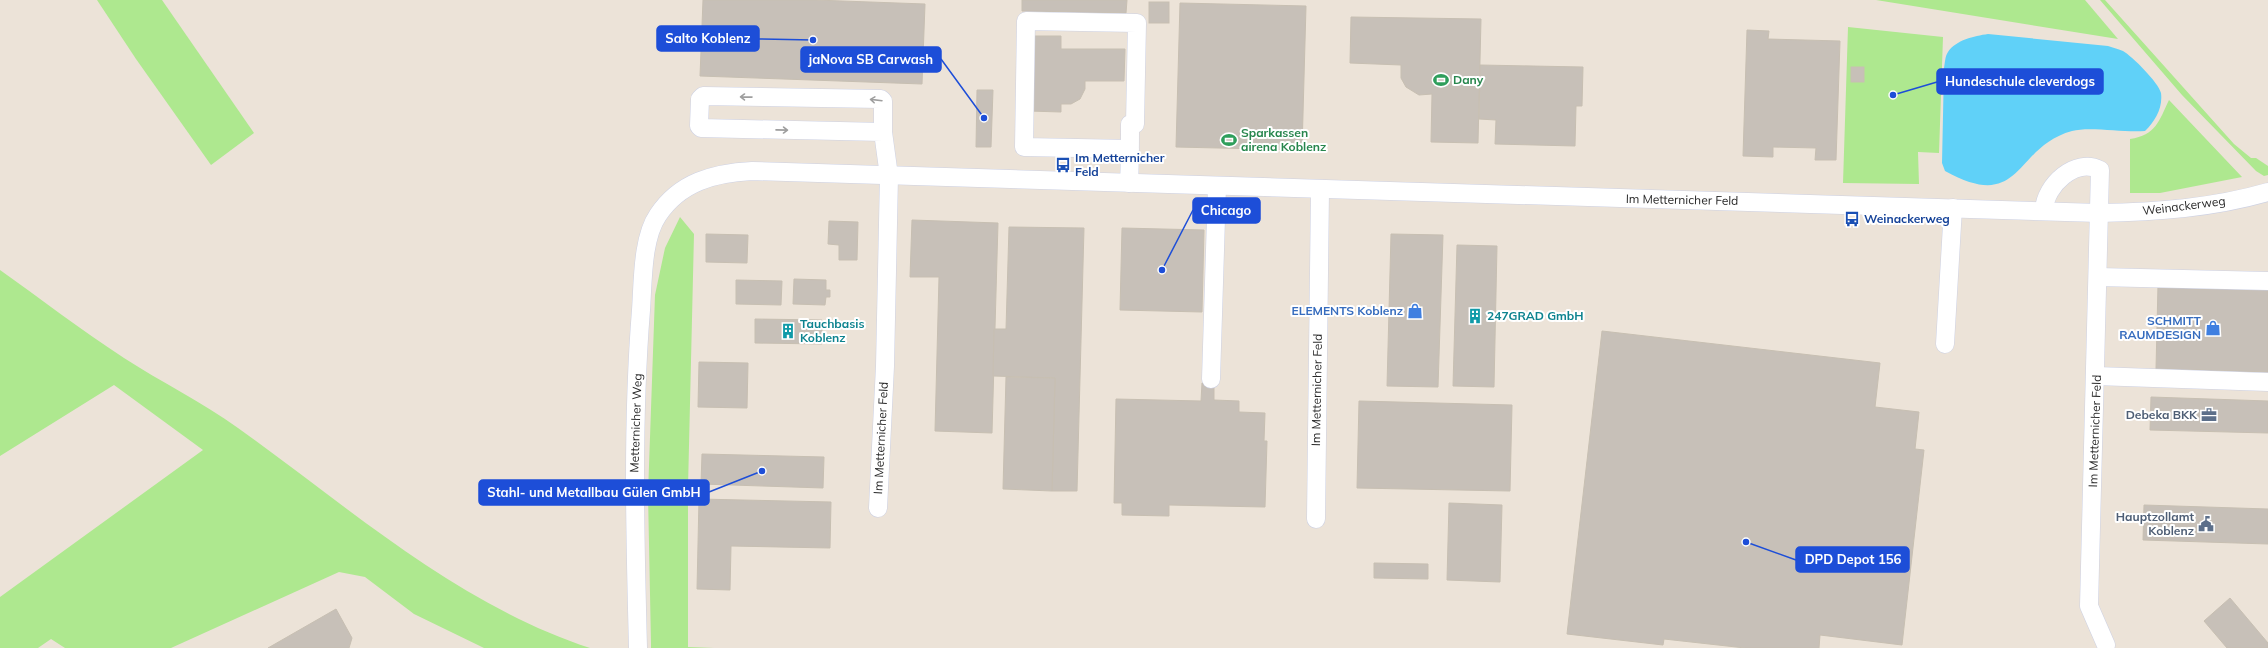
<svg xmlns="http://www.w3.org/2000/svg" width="2268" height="648" viewBox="0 0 2268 648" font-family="Mulish,sans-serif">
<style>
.green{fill:#aee88f}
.water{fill:#60d1f8}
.building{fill:#c7c0b8;stroke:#c7bfb2}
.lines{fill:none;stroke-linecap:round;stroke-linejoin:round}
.minor-casing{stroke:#cdd1e3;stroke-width:19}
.minor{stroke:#fff;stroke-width:18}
.oneway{stroke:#9e9e9e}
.labels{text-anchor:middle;stroke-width:4;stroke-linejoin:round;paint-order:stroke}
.leisure-label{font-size:12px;font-weight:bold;fill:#27864d;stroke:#fff;text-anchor:start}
.transit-label{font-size:12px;font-weight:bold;fill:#164399;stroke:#fff;text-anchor:start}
.street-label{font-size:12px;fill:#282828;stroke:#fff}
.shop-label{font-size:12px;font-weight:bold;fill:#366cbe;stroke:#fff;text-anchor:end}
.culture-label{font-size:12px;font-weight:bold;fill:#0d838f;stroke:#fff;text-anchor:start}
.service-label{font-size:12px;font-weight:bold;fill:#4e5e75;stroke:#fff;text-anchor:end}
.leader{fill:none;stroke:#1d4ed8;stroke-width:1.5}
.callout-dot{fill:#1d4ed8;stroke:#fff;stroke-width:1.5}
.callout{fill:#1d4ed8;stroke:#1d4ed8;stroke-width:1.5}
.callout-label{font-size:13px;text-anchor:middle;font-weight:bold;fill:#fff}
</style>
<rect width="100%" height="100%" fill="#ece3d8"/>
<g class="green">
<path d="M97,0H162L254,133L211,165L136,59Z"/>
<path d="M1876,0H2085L2118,39Z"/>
<path d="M2100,0H2105L2234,144L2251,158H2256L2268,166V175L2264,176L2256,171L2182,95Z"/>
<path d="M1848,27L1943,37L1939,153L1918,152L1919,184L1843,183Z"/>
<path d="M2169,100L2242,177L2160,193H2130V139C2156,135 2159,121 2169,100Z"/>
<path d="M680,217L694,234L688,488V647L714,648H651V644L648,494L655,295L665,248Z"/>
<path d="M0,270C41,299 81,330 124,358C161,382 202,402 238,428C351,509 457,604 590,648H484L414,614L365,577L339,572L171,648H65L51,639L38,648H0V597L203,450L114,385L0,456Z"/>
</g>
<path class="water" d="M1988,34L2108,46C2113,48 2119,49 2123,51C2132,56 2159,83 2161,93C2163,108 2155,121 2145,131C2124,133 2090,126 2072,131C2013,147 2023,214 1945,171L1942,163L1944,68C1945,63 1945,56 1948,52C1956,40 1974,36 1988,34Z"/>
<g class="building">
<path d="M703,0H815L925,4L922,84L700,76Z"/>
<path d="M1022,0H1127L1126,13L1022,11Z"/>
<rect x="1149" y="2" width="20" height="21"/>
<path d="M1180,3L1306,6L1302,150L1176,147Z"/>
<path d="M1351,17L1481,19L1478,143L1431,142L1432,94L1419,95L1406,87L1401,78V65L1350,63Z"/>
<path d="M1747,30L1769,31L1768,39L1840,41L1836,160H1815L1816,148L1773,147V157L1743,156Z"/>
<path d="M1034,36H1061V49H1125L1124,81H1085V89L1080,99L1071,104H1061V112L1029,111Z"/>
<path d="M1480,65L1583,67L1582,106H1576L1575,146L1495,144L1496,120L1479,119Z"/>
<rect x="1851" y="67" width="13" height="15"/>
<path d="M977,90H993L991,147H976Z"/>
<path d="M912,220L998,223L992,433L935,431L939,277H910Z"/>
<path d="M829,221L858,222L857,260H839V245L828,244Z"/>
<path d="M1009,227L1084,228L1077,491H1052L1055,378L993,376L994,329H1006Z"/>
<path d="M1122,228L1204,230L1202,312L1120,310Z"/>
<path d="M706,234L748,235L747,263L706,262Z"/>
<path d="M1391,234L1443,235L1438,387L1387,386Z"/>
<path d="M1457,245L1497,246L1494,387L1453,386Z"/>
<path d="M794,279L826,280V290H830V297H826L825,305L793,304Z"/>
<path d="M736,280L782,281L781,305L736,304Z"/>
<path d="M2158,285L2268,287V372L2156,369Z"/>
<path d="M755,319L822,320V344L755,343Z"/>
<path d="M1602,331L1880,363L1875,407L1919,412L1915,449L1924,450L1902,645L1820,635L1819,648H1745L1664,639L1663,645L1567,634Z"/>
<path d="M699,362L748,363L747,408L698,407Z"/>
<path d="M1006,377L1055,378L1052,491L1003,489Z"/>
<path d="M1202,383L1214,384V400L1239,401V412L1265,413L1264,441H1267L1265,507L1169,505V516L1122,515V503H1114L1116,399L1201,401Z"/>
<path d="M2151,397L2268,401V433L2150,430Z"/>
<path d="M1359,401L1512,405L1510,491L1357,488Z"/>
<path d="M702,454L824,457L823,488L701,484Z"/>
<path d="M699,499L831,502L830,548L731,546L730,590L697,589Z"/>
<path d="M1449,503L1502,505L1500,582L1447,580Z"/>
<path d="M2144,505L2268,509V544L2143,540Z"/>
<path d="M1374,563L1428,564V579L1374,578Z"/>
<path d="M2230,598L2268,643V648H2227L2204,621Z"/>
<path d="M336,609L352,638L349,648H268Z"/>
</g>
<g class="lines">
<defs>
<g id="minor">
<path d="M1129,183C1130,164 1130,144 1130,124H1135L1137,23L1026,21L1024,147L1130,149"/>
<path d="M2044,210C2045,185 2076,157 2100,170L2089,606L2106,645"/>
<path d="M2098,277L2268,281"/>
<path d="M1945,344L1953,208"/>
<path d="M2096,376L2268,382"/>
<path d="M1211,379L1217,186"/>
<path d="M878,508L885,366L889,176L883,132V101L881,99L703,96L700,99L699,126L701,128L883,132"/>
<path d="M1316,519L1320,190"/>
<path d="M638,648C635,535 632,422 641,310C643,282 642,238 658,215C680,182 714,173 752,171L2099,213C2156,212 2213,208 2268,192"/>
</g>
</defs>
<use href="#minor" class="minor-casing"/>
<use href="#minor" class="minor"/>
</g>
<defs><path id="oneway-shaft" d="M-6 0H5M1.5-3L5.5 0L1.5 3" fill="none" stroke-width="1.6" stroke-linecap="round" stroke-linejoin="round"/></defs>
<g class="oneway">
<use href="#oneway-shaft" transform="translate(746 97) rotate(-179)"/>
<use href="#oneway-shaft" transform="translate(876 100) rotate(-173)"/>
<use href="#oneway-shaft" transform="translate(782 130) rotate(1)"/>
</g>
<defs>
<symbol id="stadium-bare" viewBox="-9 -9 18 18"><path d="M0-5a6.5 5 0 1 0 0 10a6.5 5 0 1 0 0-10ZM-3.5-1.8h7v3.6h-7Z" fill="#2e9e5b" stroke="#fff" stroke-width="2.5" paint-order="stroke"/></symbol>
<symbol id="bus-bare" viewBox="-9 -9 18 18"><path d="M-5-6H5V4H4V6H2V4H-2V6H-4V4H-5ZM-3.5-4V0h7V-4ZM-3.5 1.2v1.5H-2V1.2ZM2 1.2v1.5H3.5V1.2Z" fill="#1a4fb4" stroke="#fff" stroke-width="2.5" paint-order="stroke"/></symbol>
<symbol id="shop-bare" viewBox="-9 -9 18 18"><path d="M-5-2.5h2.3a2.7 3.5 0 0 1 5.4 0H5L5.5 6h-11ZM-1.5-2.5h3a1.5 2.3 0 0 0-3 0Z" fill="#3f7fe0" stroke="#fff" stroke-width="2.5" paint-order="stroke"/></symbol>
<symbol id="building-bare" viewBox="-9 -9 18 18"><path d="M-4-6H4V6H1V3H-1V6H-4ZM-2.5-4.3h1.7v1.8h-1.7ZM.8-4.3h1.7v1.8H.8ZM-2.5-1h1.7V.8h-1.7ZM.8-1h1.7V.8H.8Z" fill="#0f9aa8" stroke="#fff" stroke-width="2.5" paint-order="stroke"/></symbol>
<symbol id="office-bare" viewBox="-9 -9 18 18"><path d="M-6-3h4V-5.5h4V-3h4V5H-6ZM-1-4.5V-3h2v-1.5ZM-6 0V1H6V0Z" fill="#5c6f8a" stroke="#fff" stroke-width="2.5" paint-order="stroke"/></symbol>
<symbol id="civic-bare" viewBox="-9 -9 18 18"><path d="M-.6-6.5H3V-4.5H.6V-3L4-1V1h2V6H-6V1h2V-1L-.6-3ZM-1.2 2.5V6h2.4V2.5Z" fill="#5c6f8a" stroke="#fff" stroke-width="2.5" paint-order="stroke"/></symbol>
</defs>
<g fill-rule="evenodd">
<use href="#stadium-bare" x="1430" y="69" width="22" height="22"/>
<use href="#stadium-bare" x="1218" y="129" width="22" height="22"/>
<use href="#bus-bare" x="1052" y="154" width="22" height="22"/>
<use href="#bus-bare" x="1841" y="208" width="22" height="22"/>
<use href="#shop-bare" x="1404" y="300" width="22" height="22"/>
<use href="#building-bare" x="1464" y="305" width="22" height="22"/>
<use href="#shop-bare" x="2202" y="317" width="22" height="22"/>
<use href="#building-bare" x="777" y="320" width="22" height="22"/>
<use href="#office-bare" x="2198" y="404" width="22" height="22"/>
<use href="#civic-bare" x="2195" y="513" width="22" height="22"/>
</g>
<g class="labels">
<g class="leisure-label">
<text x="1453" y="84">Dany</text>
<text x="1241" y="137">Sparkassen<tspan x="1241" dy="14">airena Koblenz</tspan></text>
</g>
<g class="transit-label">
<text x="1075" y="162">Im Metternicher<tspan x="1075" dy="14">Feld</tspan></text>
<text x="1864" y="223">Weinackerweg</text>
</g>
<g class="street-label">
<text transform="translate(1682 200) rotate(1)" y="4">Im Metternicher Feld</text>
<text transform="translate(2184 206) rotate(-7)" y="4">Weinackerweg</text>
<text transform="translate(1317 390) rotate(-89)" y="4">Im Metternicher Feld</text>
<text transform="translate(636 423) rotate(-88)" y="4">Metternicher Weg</text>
<text transform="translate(2095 431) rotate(-88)" y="4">Im Metternicher Feld</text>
<text transform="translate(881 438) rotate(-87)" y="4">Im Metternicher Feld</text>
</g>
<g class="shop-label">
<text x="1403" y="315">ELEMENTS Koblenz</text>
<text x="2201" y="325">SCHMITT<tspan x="2201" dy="14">RAUMDESIGN</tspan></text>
</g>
<g class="culture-label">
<text x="1487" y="320">247GRAD GmbH</text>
<text x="800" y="328">Tauchbasis<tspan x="800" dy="14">Koblenz</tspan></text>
</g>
<g class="service-label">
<text x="2197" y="419">Debeka BKK</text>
<text x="2194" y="521">Hauptzollamt<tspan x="2194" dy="14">Koblenz</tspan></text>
</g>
</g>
<path class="leader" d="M813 40L759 39M984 118L941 59M1893 95L1937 82M1162 270L1193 210M762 471L709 492M1746 542L1796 560"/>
<g class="callout-dot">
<circle cx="813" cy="40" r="4"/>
<circle cx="984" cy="118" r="4"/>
<circle cx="1893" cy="95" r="4"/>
<circle cx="1162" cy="270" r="4"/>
<circle cx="762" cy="471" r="4"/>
<circle cx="1746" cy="542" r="4"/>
</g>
<g class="callout">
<rect x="657" y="26" width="102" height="25" rx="4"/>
<rect x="801" y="47" width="140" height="25" rx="4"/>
<rect x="1937" y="69" width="166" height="25" rx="4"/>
<rect x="1193" y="198" width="67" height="25" rx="4"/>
<rect x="479" y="480" width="230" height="25" rx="4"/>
<rect x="1796" y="547" width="113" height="25" rx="4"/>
</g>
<g class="callout-label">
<text x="708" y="43">Salto Koblenz</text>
<text x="871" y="64">jaNova SB Carwash</text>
<text x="2020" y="86">Hundeschule cleverdogs</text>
<text x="1226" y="215">Chicago</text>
<text x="594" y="497">Stahl- und Metallbau Gülen GmbH</text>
<text x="1853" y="564">DPD Depot 156</text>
</g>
</svg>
